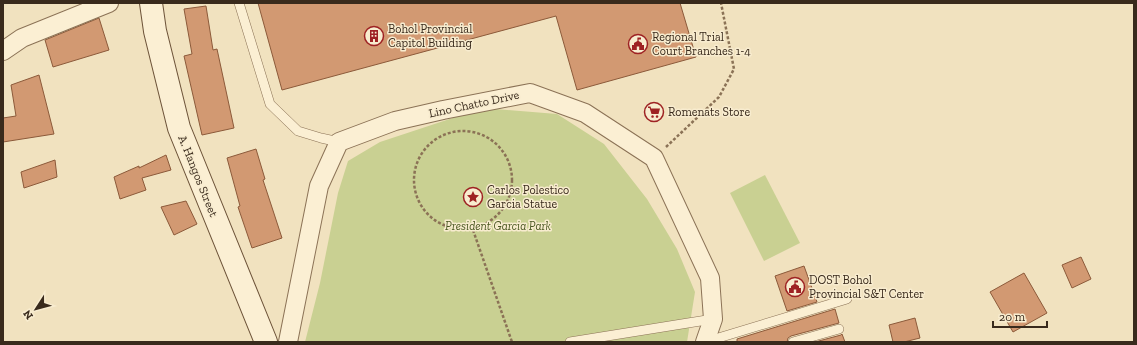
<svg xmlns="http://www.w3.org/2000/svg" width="1137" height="345" viewBox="0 0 1137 345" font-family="'Zilla Slab',serif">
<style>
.green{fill:#c9d092}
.building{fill:#d29972;stroke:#8c5a3a}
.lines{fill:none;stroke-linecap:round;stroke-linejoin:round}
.lane-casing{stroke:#8b7256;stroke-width:10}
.street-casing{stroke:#8b7256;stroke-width:20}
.secondary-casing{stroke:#6d5339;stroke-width:24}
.path{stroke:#8b7256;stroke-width:2.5;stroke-dasharray:3 2;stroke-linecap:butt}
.lane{stroke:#fbefd3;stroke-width:9}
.street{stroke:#fbefd3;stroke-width:18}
.secondary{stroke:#fbefd3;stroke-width:22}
.labels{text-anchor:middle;stroke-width:3;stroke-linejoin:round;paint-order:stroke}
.poi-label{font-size:12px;fill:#392a1c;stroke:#f8eccf;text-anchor:start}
.street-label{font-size:12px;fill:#392a1c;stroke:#f8eccf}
.park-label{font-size:12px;font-style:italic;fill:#4a5721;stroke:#f8eccf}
</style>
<rect width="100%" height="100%" fill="#f1e2bf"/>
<g class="green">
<path d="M483,108L557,114L604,144L647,199L677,249L695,292L687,342H305L320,283L338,193L348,161L380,142Z"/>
<path d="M765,175L800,243L764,261L730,193Z"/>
</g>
<g class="building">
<path d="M258,3H680L696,57L577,90L556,16L282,90Z"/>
<path d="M206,6L213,50L217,49L234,128L202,135L184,56L192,54L184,9Z"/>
<path d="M99,18L109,50L53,67L45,40Z"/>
<path d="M39,75L54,134L3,142V118L16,116L11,85Z"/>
<path d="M256,149L265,179L263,180L282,238L252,248L238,207L240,206L227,158Z"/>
<path d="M166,155L171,170L142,178L146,190L120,199L114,177L139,166V168Z"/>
<path d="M55,160L57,177L24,188L21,172Z"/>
<path d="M186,201L197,224L174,235L161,207Z"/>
<path d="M1081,257L1091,279L1072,288L1062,265Z"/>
<path d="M804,266L817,302L787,311L775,276Z"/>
<path d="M1024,273L1047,313L1013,332L990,292Z"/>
<path d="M835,309L839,323L791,336L788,338L787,342H737V339Z"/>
<path d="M915,318L920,338L904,342H893L889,325Z"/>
<path d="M842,334L845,342H815L841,335Z"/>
</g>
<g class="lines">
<defs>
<g id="lane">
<path d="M239,3L270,104L298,131L321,138L339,142"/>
<path d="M570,342L713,319"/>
<path d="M705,342L847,299"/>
<path d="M793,342L839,329"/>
</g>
<g id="street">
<path d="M3,51L22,38L109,3"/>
<path d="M288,342L319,186L339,142L395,121L443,110L530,93L585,113L654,158L710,278L713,319L705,342"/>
</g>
<path id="secondary" d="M151,3L155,31L179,128L266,342"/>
</defs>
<use href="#lane" class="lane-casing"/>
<use href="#street" class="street-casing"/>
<use href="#secondary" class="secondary-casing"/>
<g class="path">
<circle cx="463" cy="180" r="49"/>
<path d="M666,147L719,97L734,69L721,3"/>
<path d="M473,230L512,342"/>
</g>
<use href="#lane" class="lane"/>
<use href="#street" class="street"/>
<use href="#secondary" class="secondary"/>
</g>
<defs>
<symbol id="building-ring" viewBox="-11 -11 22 22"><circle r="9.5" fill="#f8eccf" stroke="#9e2223" stroke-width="1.5"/><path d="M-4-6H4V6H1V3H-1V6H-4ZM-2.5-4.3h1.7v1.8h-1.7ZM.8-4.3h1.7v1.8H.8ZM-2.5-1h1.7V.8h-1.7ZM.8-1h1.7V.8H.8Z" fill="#9e2223"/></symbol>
<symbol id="civic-ring" viewBox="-11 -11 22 22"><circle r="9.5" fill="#f8eccf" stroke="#9e2223" stroke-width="1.5"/><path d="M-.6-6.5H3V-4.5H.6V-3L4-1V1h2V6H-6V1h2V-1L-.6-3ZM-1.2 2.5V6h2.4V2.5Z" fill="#9e2223"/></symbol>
<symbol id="supermarket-ring" viewBox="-11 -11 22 22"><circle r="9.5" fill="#f8eccf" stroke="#9e2223" stroke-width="1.5"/><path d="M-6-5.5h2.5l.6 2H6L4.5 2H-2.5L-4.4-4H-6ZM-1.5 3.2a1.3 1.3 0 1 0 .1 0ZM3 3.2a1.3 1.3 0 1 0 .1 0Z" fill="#9e2223"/></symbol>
<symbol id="sight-ring" viewBox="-11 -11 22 22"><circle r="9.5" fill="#f8eccf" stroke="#9e2223" stroke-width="1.5"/><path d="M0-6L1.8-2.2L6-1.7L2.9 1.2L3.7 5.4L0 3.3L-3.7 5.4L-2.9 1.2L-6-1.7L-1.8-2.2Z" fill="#9e2223"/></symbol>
</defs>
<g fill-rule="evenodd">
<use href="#building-ring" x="363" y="25" width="22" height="22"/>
<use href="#civic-ring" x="627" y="33" width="22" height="22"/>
<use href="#supermarket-ring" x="643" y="101" width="22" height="22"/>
<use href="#sight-ring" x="462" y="186" width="22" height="22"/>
<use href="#civic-ring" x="784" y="276" width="22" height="22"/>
</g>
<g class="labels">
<g class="poi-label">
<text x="388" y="33">Bohol Provincial<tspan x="388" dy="14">Capitol Building</tspan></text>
<text x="652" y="41">Regional Trial<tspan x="652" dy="14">Court Branches 1-4</tspan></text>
<text x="668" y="116">Romenats Store</text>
<text x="487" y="194">Carlos Polestico<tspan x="487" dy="14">Garcia Statue</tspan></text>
<text x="809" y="284">DOST Bohol<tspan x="809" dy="14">Provincial S&amp;T Center</tspan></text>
</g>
<g class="street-label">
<text transform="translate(474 104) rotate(-12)" y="4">Lino Chatto Drive</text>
<text transform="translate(198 176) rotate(68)" y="4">A. Hangos Street</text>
</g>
<g class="park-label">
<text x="498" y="230">President Garcia Park</text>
</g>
</g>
<rect width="1137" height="345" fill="none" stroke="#392a1c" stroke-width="8"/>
<g transform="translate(36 309) rotate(234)" stroke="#f8eccf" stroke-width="3" paint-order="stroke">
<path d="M0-3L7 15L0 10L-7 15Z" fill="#392a1c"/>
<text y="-6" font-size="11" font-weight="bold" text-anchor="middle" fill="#392a1c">N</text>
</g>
<path d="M993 321v6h54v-6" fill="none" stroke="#392a1c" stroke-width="2"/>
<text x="999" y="321" font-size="12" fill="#392a1c" stroke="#f8eccf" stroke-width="3" paint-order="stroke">20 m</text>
</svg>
